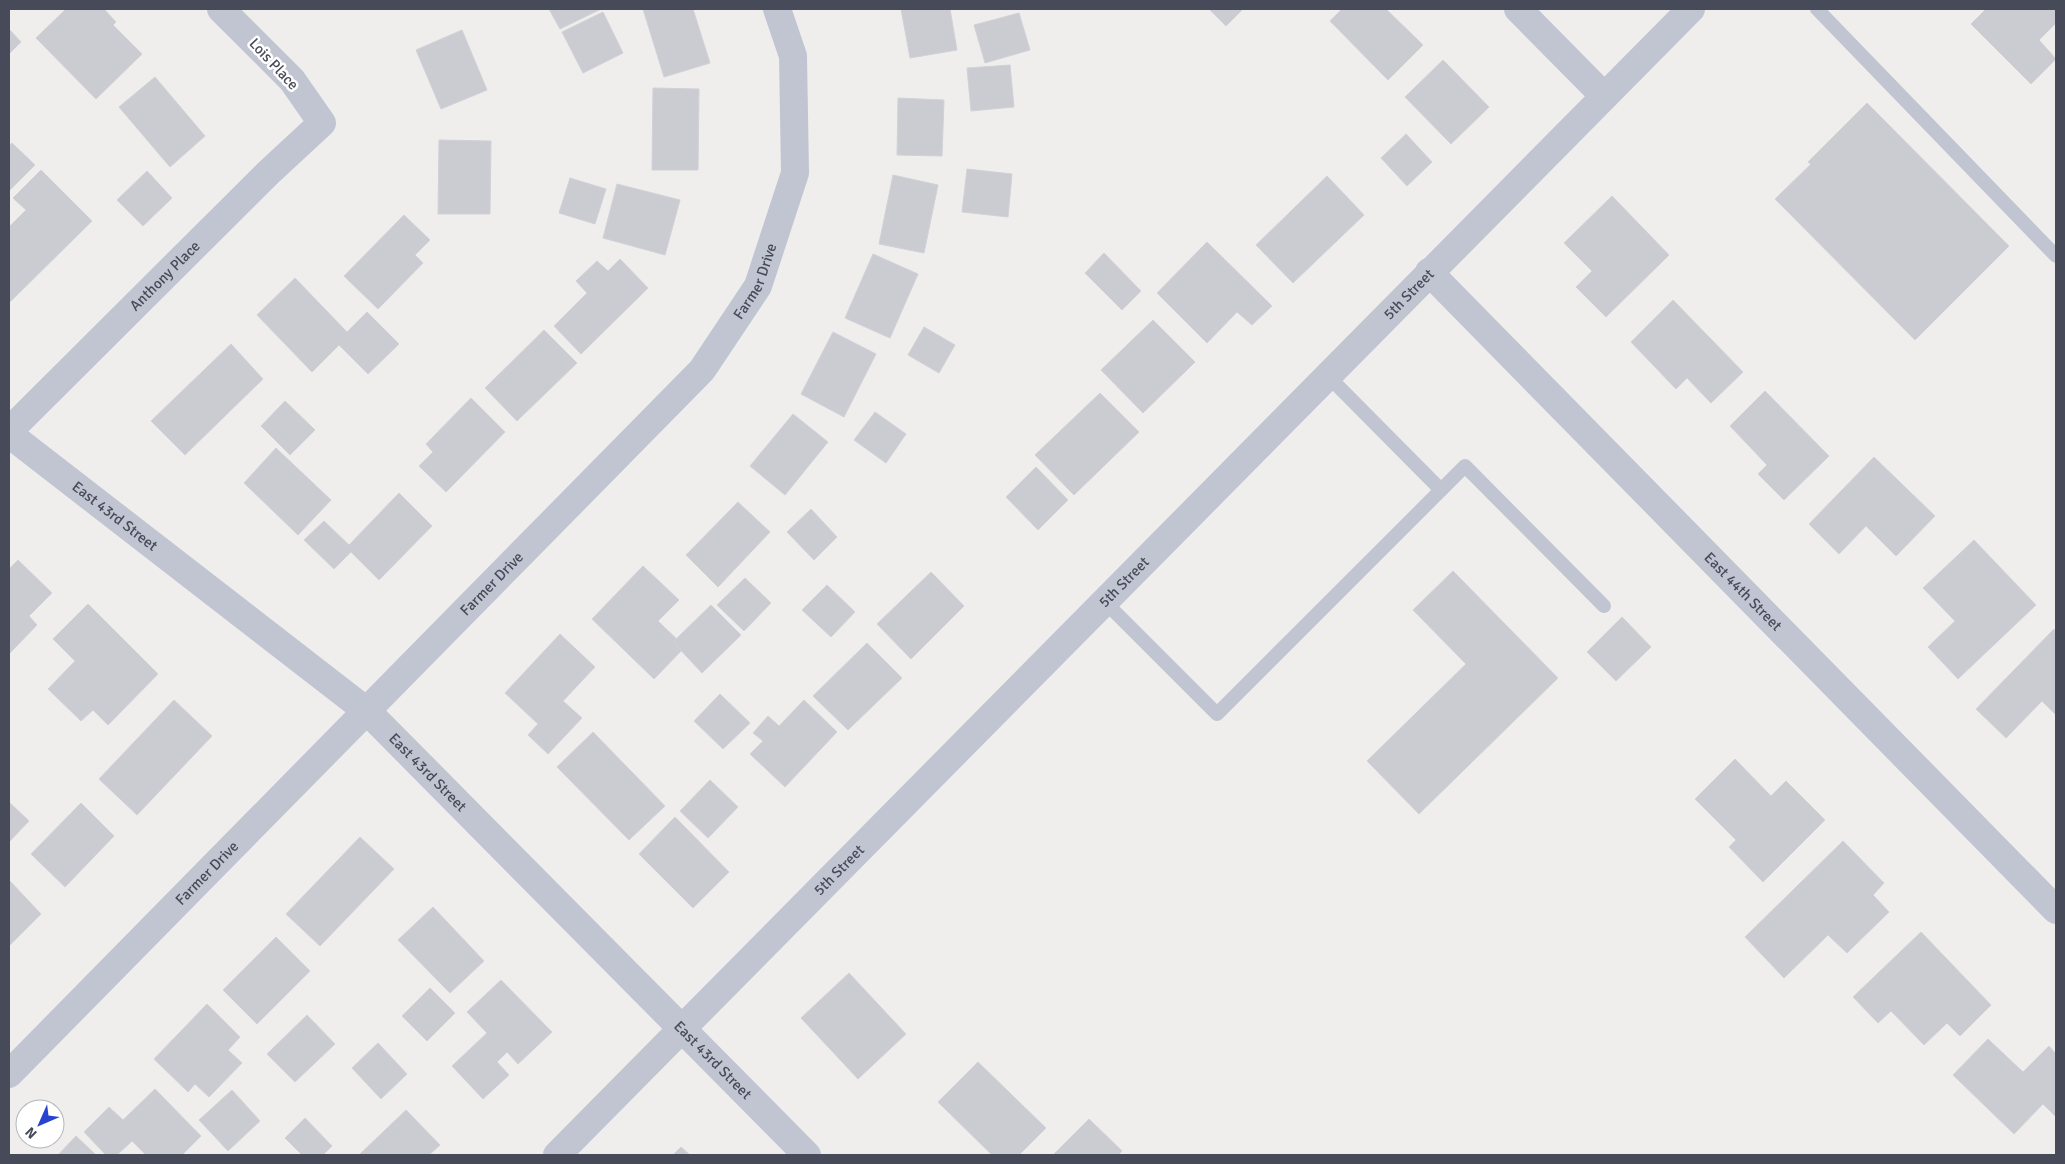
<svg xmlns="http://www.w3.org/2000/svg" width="2065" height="1164" viewBox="0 0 2065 1164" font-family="Signika,sans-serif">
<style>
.building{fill:#cbcbd2;stroke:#d1d1d8}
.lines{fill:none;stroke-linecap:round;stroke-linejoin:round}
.lane{stroke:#c1c5d1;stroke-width:14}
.street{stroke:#c1c5d1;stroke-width:28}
.labels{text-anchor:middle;stroke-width:5;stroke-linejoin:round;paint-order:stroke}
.street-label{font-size:15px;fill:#474b59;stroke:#fff}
</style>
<rect width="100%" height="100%" fill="#efeeed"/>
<g class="building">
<path d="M66,9H104L116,22L113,25L142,54L96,99L36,38Z"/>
<path d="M549,9H601L560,29Z"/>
<path d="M643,9H693L710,63L664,77Z"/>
<path d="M901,9H950L957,50L910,58Z"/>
<path d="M1209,9H1243L1226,26Z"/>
<path d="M1342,9H1386L1423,45L1388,80L1330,21Z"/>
<path d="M1986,9H2056V23L2039,40L2056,59L2031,84L1971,24Z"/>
<path d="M603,12L623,53L583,73L562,32Z"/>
<path d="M1019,13L1030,50L985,63L974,25Z"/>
<path d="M9,29L21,42L9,54Z"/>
<path d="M462,30L487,90L441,109L416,50Z"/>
<path d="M1443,60L1489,107L1451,144L1405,97Z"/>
<path d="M1010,65L1014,107L971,111L967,68Z"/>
<path d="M155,77L205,136L170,167L119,107Z"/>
<path d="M653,88L699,89L698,170H652Z"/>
<path d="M898,98L944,100L942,156L897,155Z"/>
<path d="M1867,103L2009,246L1915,340L1775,199L1811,164L1808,162Z"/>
<path d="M1406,134L1432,162L1407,186L1381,158Z"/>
<path d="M439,140L491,141L490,214H438Z"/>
<path d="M12,143L35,165L9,191V146Z"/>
<path d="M967,169L1012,174L1008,217L962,212Z"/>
<path d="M41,170L92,221L9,303V227L26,210L13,198Z"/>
<path d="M147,171L172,198L143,226L117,200Z"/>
<path d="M893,175L938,185L924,253L879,244Z"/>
<path d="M1327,176L1364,215L1293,283L1256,245Z"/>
<path d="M570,178L606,189L595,224L559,213Z"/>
<path d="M617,184L680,200L665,255L603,238Z"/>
<path d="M1612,196L1669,255L1606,317L1576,287L1592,271L1564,243Z"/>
<path d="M404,215L430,240L415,255L423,263L378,309L344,276Z"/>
<path d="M1207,242L1272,306L1252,325L1237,312L1207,343L1157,293Z"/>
<path d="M1104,253L1141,291L1122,310L1085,273Z"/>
<path d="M873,254L918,274L890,338L845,318Z"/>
<path d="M620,259L648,288L581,354L554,326L587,293L576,281L597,261L608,271Z"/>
<path d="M295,278L347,332L367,312L399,344L368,374L339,345L312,372L257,315Z"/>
<path d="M1673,300L1743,372L1711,403L1687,378L1676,389L1631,342Z"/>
<path d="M1153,320L1195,362L1143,413L1101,370Z"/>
<path d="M924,327L955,345L939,373L908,355Z"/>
<path d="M544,330L577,363L517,421L485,388Z"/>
<path d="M833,332L876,354L844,417L801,394Z"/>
<path d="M231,344L263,379L185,455L151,421Z"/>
<path d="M1765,391L1829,456L1784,500L1758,474L1767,465L1730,426Z"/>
<path d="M1100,393L1139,432L1074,495L1035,455Z"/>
<path d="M471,398L505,432L446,492L419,466L433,452L426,444Z"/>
<path d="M285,401L315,430L290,455L261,426Z"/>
<path d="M875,412L906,434L886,463L854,440Z"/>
<path d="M793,414L828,442L785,495L750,466Z"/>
<path d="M276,448L331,500L298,535L244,483Z"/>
<path d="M1874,457L1935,516L1896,556L1866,526L1839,554L1809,524Z"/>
<path d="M1036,467L1068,500L1038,530L1006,497Z"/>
<path d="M399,493L432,526L379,580L351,552L334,569L304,540L324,521L349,545Z"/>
<path d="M738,502L770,532L718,587L686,555Z"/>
<path d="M811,509L837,537L814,560L787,532Z"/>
<path d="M1974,540L2036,605L1958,679L1928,647L1955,621L1923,588Z"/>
<path d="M18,560L52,593L29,616L37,625L9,654V569Z"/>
<path d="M643,566L679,600L658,621L685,647L654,679L592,619Z"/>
<path d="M1453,571L1558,678L1419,814L1367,761L1466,664L1413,610Z"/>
<path d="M931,572L964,606L911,659L877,624Z"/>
<path d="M745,578L771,603L744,631L717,605Z"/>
<path d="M827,585L855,612L831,637L802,610Z"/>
<path d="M88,604L158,674L108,725L93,710L81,721L48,689L75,661L53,639Z"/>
<path d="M711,605L741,635L702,673L673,642Z"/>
<path d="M1622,617L1651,647L1616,681L1587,652Z"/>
<path d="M2054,629L2056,632V715L2042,701L2006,738L1976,709Z"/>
<path d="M560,634L595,667L563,701L582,718L548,754L528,735L538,724L505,693Z"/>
<path d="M867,643L902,678L848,730L813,696Z"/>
<path d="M720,694L750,723L723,749L694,721Z"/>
<path d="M174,700L212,736L137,815L99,779Z"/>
<path d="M804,700L837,732L785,787L750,754L763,741L753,733L768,716L779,726Z"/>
<path d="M593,732L665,806L629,840L557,767Z"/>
<path d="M1735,759L1771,796L1786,781L1825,820L1763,882L1729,847L1736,840L1695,799Z"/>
<path d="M710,780L738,807L708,838L680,811Z"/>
<path d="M9,802L29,821L9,842Z"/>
<path d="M81,803L114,836L65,887L31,854Z"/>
<path d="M675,817L729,872L693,908L639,854Z"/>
<path d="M360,837L394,869L320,946L286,914Z"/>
<path d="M1843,841L1884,883L1873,895L1889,912L1847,953L1828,935L1784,978L1745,937Z"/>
<path d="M9,880L41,914L9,946Z"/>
<path d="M433,907L484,961L450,993L398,940Z"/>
<path d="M1921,932L1991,1005L1960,1036L1947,1023L1924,1045L1891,1011L1878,1023L1853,997Z"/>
<path d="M276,937L310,971L257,1024L223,990Z"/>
<path d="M849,973L906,1034L858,1079L801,1018Z"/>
<path d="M501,980L552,1032L518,1064L507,1052L497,1062L509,1075L483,1099L452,1066L487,1033L467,1012Z"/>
<path d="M430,988L455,1013L427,1041L402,1016Z"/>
<path d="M207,1004L240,1037L228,1050L242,1063L209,1097L195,1084L188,1092L154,1059Z"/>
<path d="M307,1015L335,1044L295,1082L267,1054Z"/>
<path d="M1988,1039L2023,1072L2049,1046L2056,1054V1117L2043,1104L2014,1134L1953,1075Z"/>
<path d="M378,1043L407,1074L381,1099L352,1068Z"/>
<path d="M978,1062L1046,1128L1019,1155H992L938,1102Z"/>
<path d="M155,1089L201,1136L182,1155H146L132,1141L117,1155H106L84,1132L109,1107L123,1120Z"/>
<path d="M232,1090L260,1121L228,1151L199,1120Z"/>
<path d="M406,1110L440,1145L429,1155H359Z"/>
<path d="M305,1118L332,1146L323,1155H302L285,1138Z"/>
<path d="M1089,1119L1122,1151L1118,1155H1053Z"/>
<path d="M76,1136L96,1155H58Z"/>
<path d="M681,1147L690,1155H673Z"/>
</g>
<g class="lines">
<g class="lane">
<path d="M1817,9L2056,256"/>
<path d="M1328,376L1441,490"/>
<path d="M1105,602L1217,714L1465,466L1604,606"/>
</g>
<g class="street">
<path d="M1518,9L1604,96"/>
<path id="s1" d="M1429,272L2056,910"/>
<path id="s2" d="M9,431L268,173L322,123L292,80L221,9"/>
<path id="s3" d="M9,434L368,712L807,1155"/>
<path id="s4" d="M9,1074L702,370L758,286L795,173L793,56L777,9"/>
<path id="s5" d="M557,1155L1691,9"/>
</g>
</g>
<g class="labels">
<g class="street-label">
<text transform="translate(274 64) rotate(47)" y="5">Lois Place</text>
<text dy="5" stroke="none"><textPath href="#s2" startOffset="220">Anthony Place</textPath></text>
<text dy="5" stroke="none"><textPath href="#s4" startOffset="1092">Farmer Drive</textPath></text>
<text dy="5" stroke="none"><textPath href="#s5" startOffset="1211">5th Street</textPath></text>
<text dy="5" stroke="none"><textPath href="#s3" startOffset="134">East 43rd Street</textPath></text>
<text dy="5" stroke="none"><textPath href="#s5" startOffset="806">5th Street</textPath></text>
<text dy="5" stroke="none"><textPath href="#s4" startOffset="688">Farmer Drive</textPath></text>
<text dy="5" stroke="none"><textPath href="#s1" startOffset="448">East 44th Street</textPath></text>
<text dy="5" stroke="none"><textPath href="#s3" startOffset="539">East 43rd Street</textPath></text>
<text dy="5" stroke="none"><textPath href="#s5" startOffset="401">5th Street</textPath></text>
<text dy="5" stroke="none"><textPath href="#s4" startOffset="282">Farmer Drive</textPath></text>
<text dy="5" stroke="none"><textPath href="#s3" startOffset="944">East 43rd Street</textPath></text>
</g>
</g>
<rect width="2065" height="1164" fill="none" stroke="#474b59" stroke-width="20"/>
<g transform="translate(40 1124) rotate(225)"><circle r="24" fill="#ffffff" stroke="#b5b7bd"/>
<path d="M0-4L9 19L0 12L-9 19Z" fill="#2743cf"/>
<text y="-8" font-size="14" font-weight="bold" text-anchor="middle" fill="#474b59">N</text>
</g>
</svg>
